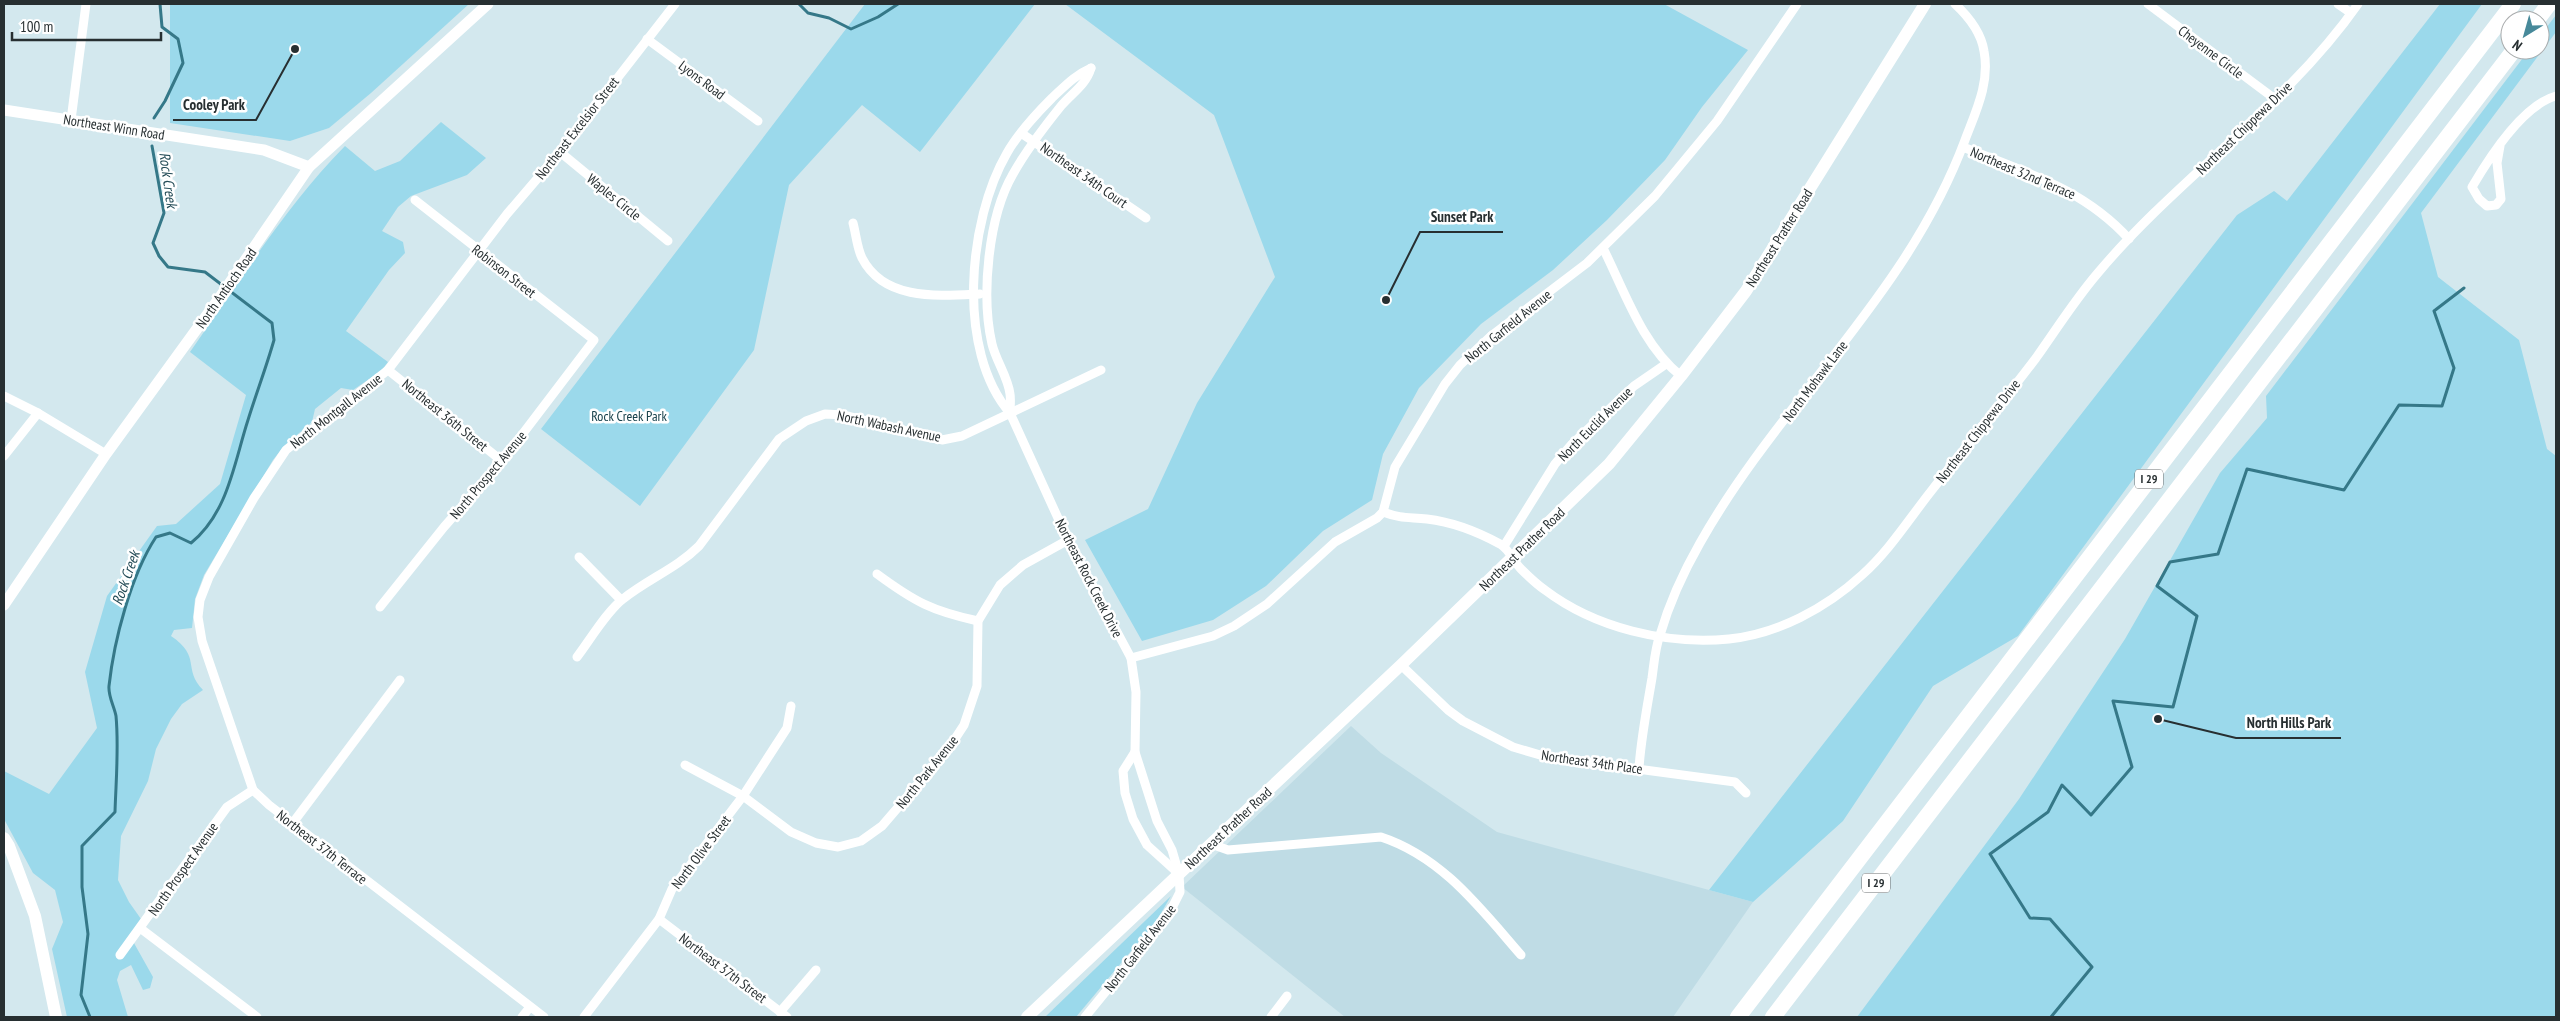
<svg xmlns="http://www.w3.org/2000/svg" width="2560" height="1021" viewBox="0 0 2560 1021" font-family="'PT Sans Narrow',sans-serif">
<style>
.built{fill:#bfdce5}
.green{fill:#9bd9eb}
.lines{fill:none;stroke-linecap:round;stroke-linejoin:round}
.stream{stroke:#357888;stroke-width:3}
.minor{stroke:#fff;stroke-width:9}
.tertiary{stroke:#fff;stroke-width:11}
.secondary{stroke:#fff;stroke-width:12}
.motorway{stroke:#fff;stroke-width:16}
.labels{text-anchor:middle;stroke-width:5;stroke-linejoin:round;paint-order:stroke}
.shield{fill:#fff;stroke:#686d6f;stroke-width:1}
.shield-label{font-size:12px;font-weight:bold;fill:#272f31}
.street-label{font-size:14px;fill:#272f31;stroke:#fff}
.park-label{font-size:14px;fill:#17414b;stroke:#fff}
.water-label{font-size:15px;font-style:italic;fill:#234b56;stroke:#fff}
.leader{fill:none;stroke:#272f31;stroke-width:2}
.callout-dot{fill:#272f31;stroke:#fff;stroke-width:2}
.callout-label{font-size:15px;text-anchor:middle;font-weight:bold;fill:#272f31;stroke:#fff;stroke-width:5;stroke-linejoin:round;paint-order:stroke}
</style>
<rect width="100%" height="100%" fill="#d3e8ee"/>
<path class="built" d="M1351,726L1381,753L1497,832L1753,902L1673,1017H1345L1182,887Z"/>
<g class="green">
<path d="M170,4H469L371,93L329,128L290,141L170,123Z"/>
<path d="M865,4H1035L920,152L862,105L789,185L754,350L640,506L541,429Z"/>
<path d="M1065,4H1664L1748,50L1702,107L1665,160L1607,220L1553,270L1481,324L1419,388L1383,454L1372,500L1323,531L1266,586L1213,620L1142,641L1085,540L1148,509L1197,403L1275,277L1214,115Z"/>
<path d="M2440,4H2482L2018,636L1933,686L1843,821L1753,902L1709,890L2237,215L2274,191L2287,201Z"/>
<path d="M2556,15V32L2421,213L2438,277L2519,340L2547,449L2556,456V1017H1857L2019,799L2125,639L2220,473L2267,418L2266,396L2529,50H2540V36Z"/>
<path d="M441,122L486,158L467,175L411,196L398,207L382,231L403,242L405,253L389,270L346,331L388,362L381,371L353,390L341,388L315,409L312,422L284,446L273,460L204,575L195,599L192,628L174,630L171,636C202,657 182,668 203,690L182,704L171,719L156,749L148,781L121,836L118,880L129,902L141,919L130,936L153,977L150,988L143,990L131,965L120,971L117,980L128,1017H67L52,949L63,922L55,890L33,873L4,819V771L49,794L97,728L85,672L107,596L157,526L176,524L220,484L246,395L190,352C239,282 285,207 345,146L375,171L400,161Z"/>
<path d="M1171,896L1157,920L1076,1017H1045Z"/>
</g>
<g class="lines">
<g class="stream">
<path d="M799,4L808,13L829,18L851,29L878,17L898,4"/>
<path d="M154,118L165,101L183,63L178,39L162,27L160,4"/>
<path d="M90,1017L81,995L88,934L82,887V846L115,812C116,780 119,747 116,716C114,706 108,696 109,686C114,640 131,575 156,537L170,533L191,543C228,513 234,463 248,420C256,394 266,368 274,340L272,323L205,272L168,267L159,256L153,243L164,213L152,146"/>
<path d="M2051,1017L2092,967L2050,919L2030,918L1990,854L2048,812L2062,785L2091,815L2132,767L2113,701L2173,707L2197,616L2157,586L2170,562L2218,554L2247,469L2344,490L2399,405L2442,406L2454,368L2434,311L2464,288"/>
</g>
<g class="minor">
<path d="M2148,4L2275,99"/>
<path d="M2338,4L2351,13"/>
<path d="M647,39L758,121"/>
<path d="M71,120L86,4"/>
<path d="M1021,133L1146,218"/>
<path d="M2500,146L2497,163L2501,199L2496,205L2487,206L2479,199L2472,187C2489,158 2523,105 2556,96"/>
<path d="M1963,147C2024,172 2083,188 2129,239"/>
<path d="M560,152L668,241"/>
<path d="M853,223C856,234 857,248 862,258C884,301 938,296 980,294"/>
<path d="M1603,248C1625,292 1642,345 1681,376"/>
<path d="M388,370L502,461"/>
<path d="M4,396L38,413L106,454"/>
<path d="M1010,413C1010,407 1011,400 1010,394C1008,377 996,361 992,344C981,296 988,217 1013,174C1027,149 1044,127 1061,106C1072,93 1086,85 1091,68"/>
<path d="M4,456L38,413"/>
<path d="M1383,512C1402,519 1408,517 1427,519C1453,522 1478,532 1500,544C1510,550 1513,561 1521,569C1528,576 1536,584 1545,590C1595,628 1666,645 1729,639C1778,634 1826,608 1862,575C1889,551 1909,519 1932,490C1966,446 2002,403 2036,358C2056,330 2074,301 2097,274C2177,178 2286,107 2358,4"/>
<path d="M1504,546L1555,464L1572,444L1634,386L1666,364"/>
<path d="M579,557L621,600"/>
<path d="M877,574C915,602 932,611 978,621"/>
<path d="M380,607L444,527L502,461L594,340L415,200"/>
<path d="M577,657C590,640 607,611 623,599C648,579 677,568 699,546L779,439L806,421L825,414L844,415L942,440L962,436L1101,370"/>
<path d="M1131,658L1213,636L1234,626L1267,604L1335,542L1377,518L1383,512L1395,467L1445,384L1460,365L1491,336L1587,263L1655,196L1717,121L1797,4"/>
<path d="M1401,665L1448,710L1463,721L1513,747L1547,757L1735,782L1746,793"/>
<path d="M1135,752L1123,771L1125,793L1133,819L1147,845L1179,874"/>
<path d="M685,765L743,796L791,832L816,843L838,847L861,841L882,826L949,748L964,725L977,686L978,621L1000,585L1023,565L1068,540"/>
<path d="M1639,768C1641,738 1647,708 1652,678C1654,664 1655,648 1660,635C1669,604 1684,571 1700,543C1780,401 1907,296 1965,140C1976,111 1990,83 1984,51C1981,32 1969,17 1955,4"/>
<path d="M292,824L400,680"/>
<path d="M1211,844L1228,850L1381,837C1442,857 1480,908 1521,955"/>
<path d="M659,919L787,1017"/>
<path d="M140,928L257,1017"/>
<path d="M120,955L227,807L253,790"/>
<path d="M780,1012L816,970"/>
<path d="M522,1017L530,1007"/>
<path d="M544,1017L269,805L253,790L202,641L198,617L200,600L209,577L254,498L286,450L388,370L507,214L560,152L675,4"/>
<path d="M584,1017L659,919L672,889L743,796L787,728L791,706"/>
<path d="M1085,1017L1169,914L1180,892L1179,874L1172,850L1157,821L1135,752L1136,692L1131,658L1068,540L1010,413C956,351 968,220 1007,153C1019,132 1035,115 1052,98C1065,86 1075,75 1091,68"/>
<path d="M1271,1017L1287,996"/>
</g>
<g class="tertiary">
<path d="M4,110L264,150L309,167"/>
<path d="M4,605L106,454L220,297L309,167L488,4"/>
</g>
<g class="secondary">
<path d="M4,838L9,846L35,916L56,1017"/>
<path d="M1027,1017L1401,665L1609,464L1681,376L1746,291L1925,4"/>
</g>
<g class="motorway">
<path d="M2537,20L2549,4"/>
<path d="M1738,1017L2513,4"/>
<path d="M1773,1017L2514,50"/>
</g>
</g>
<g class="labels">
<g class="shield">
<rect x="2135" y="469.5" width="28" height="19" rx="4"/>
<rect x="1862" y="873.5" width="28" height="19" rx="4"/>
</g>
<g class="shield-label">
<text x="2149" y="483">I 29</text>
<text x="1876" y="887">I 29</text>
</g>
<g class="street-label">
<text transform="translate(2211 52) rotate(37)" y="5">Cheyenne Circle</text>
<text transform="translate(702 80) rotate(37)" y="5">Lyons Road</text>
<text transform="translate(114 127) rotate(9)" y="5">Northeast Winn Road</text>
<text transform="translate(577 128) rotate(-52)" y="5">Northeast Excelsior Street</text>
<text transform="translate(2244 128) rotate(-44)" y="5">Northeast Chippewa Drive</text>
<text transform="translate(2023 173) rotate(23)" y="5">Northeast 32nd Terrace</text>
<text transform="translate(1084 175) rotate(35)" y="5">Northeast 34th Court</text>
<text transform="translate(614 197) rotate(39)" y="5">Waples Circle</text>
<text transform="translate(1779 238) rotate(-58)" y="5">Northeast Prather Road</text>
<text transform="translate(504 271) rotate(38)" y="5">Robinson Street</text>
<text transform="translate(226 288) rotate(-55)" y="5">North Antioch Road</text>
<text transform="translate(1508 326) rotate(-39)" y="5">North Garfield Avenue</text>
<text transform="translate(1815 381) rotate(-53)" y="5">North Mohawk Lane</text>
<text transform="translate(336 411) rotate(-38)" y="5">North Montgall Avenue</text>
<text transform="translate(445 415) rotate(39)" y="5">Northeast 36th Street</text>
<text transform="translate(1595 424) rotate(-45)" y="5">North Euclid Avenue</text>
<text transform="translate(889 426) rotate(12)" y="5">North Wabash Avenue</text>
<text transform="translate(1978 431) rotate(-52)" y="5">Northeast Chippewa Drive</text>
<text transform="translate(488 475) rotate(-50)" y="5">North Prospect Avenue</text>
<text transform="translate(1522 549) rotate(-44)" y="5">Northeast Prather Road</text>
<text transform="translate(1089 578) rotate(63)" y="5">Northeast Rock Creek Drive</text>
<text transform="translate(1592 762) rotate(8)" y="5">Northeast 34th Place</text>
<text transform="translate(927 772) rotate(-51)" y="5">North Park Avenue</text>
<text transform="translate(1228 828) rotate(-43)" y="5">Northeast Prather Road</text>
<text transform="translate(322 847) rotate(38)" y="5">Northeast 37th Terrace</text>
<text transform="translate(701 852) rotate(-53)" y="5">North Olive Street</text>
<text transform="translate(183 869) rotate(-55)" y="5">North Prospect Avenue</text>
<text transform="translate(1140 948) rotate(-52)" y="5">North Garfield Avenue</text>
<text transform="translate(723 968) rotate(37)" y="5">Northeast 37th Street</text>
</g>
<g class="park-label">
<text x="629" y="421">Rock Creek Park</text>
</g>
<g class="water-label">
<text transform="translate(168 180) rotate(82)" y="5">Rock Creek</text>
<text transform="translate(126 578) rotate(-71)" y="5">Rock Creek</text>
</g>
</g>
<path class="leader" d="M295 49L256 120H173M1386 300L1420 232H1503M2158 719L2236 738H2341"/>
<g class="callout-dot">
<circle cx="295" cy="49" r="5"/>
<circle cx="1386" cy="300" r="5"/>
<circle cx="2158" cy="719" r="5"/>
</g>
<g class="callout-label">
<text x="214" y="110">Cooley Park</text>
<text x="1462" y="222">Sunset Park</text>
<text x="2289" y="728">North Hills Park</text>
</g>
<rect width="2560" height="1021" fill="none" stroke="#272f31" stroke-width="10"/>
<g transform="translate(2525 35) rotate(217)"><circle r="24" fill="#ffffff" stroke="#a9acad"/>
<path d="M0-4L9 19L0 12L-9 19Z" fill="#47899a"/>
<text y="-8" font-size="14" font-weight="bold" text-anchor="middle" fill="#272f31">N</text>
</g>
<path d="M12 32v8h149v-8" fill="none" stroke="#272f31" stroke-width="2.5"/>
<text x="20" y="32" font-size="15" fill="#272f31" stroke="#ffffff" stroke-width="4" paint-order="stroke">100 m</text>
</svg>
